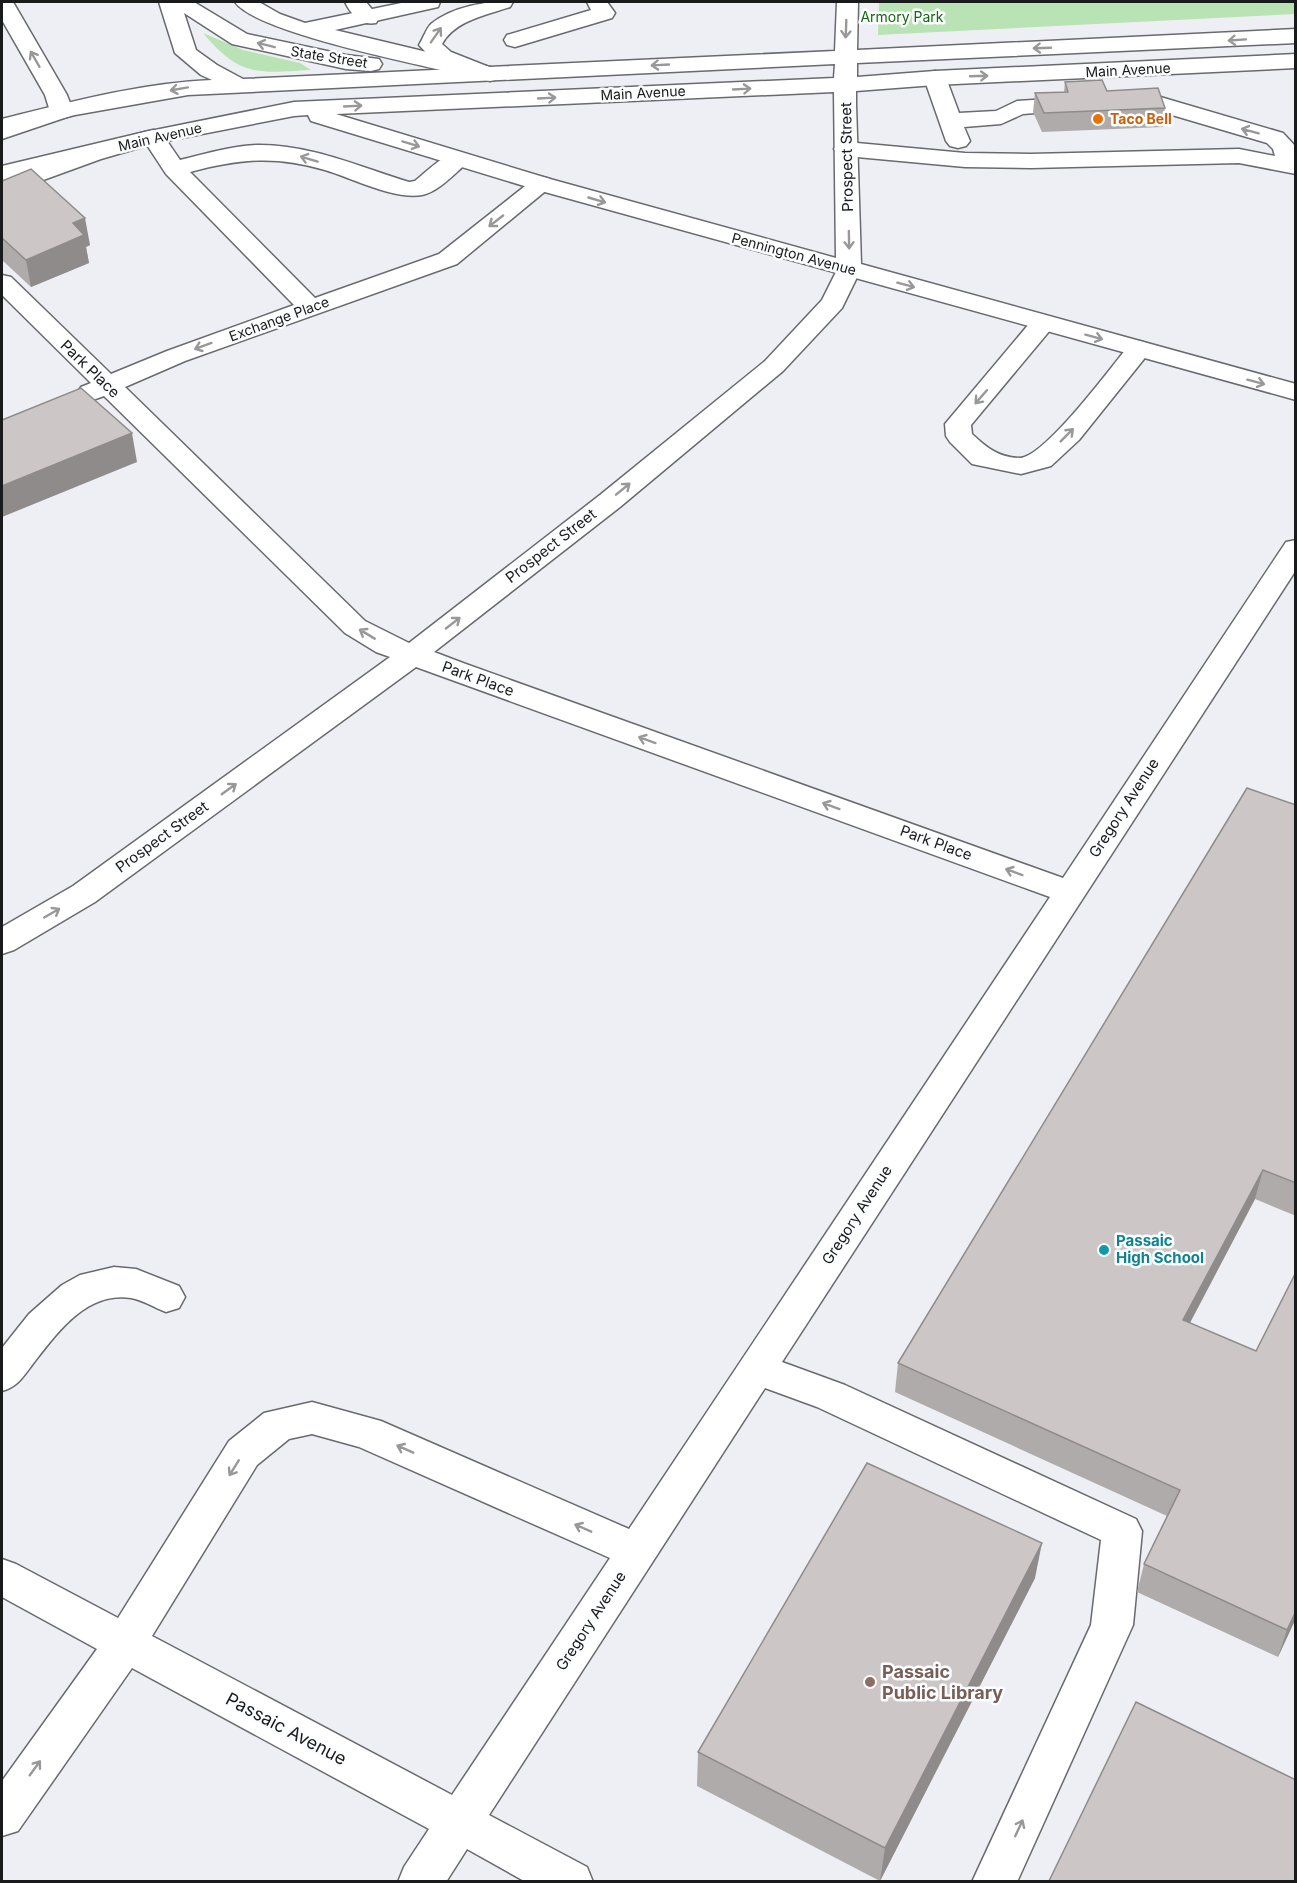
<svg xmlns="http://www.w3.org/2000/svg" width="1297" height="1883" viewBox="0 0 1297 1883" font-family="Inter,sans-serif">
<style>
.green{fill:#b9e3b4}
.lines{fill:none;stroke-linecap:round;stroke-linejoin:round}
.minor-casing{stroke:#696a6e;stroke-width:3}
.major-casing{stroke:#696a6e;stroke-width:3}
.highway-casing{stroke:#696a6e;stroke-width:3}
.minor{fill:#fff;fill-rule:evenodd}
.major{fill:#fff;fill-rule:evenodd}
.highway{fill:#fff;fill-rule:evenodd}
.wall{fill:#afabaa}
.shaded-wall{fill:#8f8b8b}
.building{fill:#ccc7c6;stroke:#8f8b8b;stroke-width:1.5}
.oneway{stroke:#989898}
.food-dot{fill:#e8710a;stroke:#fcfdfe;stroke-width:2}
.culture-dot{fill:#0f9aa8;stroke:#fcfdfe;stroke-width:2}
.education-dot{fill:#8d6e63;stroke:#fcfdfe;stroke-width:2}
.labels{text-anchor:middle;stroke-width:5;stroke-linejoin:round;paint-order:stroke}
.far-park-label{font-size:14px;fill:#13680d;stroke:#fcfdfe}
.far-street-label{font-size:14px;fill:#191a1b;stroke:#fcfdfe}
.far-food-label{font-size:14px;font-weight:bold;fill:#c56008;stroke:#fcfdfe;text-anchor:start}
.street-label{font-size:15px;fill:#191a1b;stroke:#fcfdfe}
.culture-label{font-size:15px;font-weight:bold;fill:#0d838f;stroke:#fcfdfe;text-anchor:start}
.near-education-label{font-size:18px;font-weight:bold;fill:#785e54;stroke:#fcfdfe;text-anchor:start}
.near-street-label{font-size:18px;fill:#191a1b;stroke:#fcfdfe}
</style>
<rect width="100%" height="100%" fill="#eeeff4"/>
<g class="green">
<path d="M879,2H1295L1296,14L878,35Z"/>
<path d="M203,33L243,50L300,63L311,70C257,73 240,77 203,33Z"/>
</g>
<g class="lines">
<defs>
<g id="minor">
<path d="M2,2H13L67,95L73,111L70,116L2,139V124L49,108L45,95L2,20Z"/>
<path d="M345,2H366L379,18L376,23C360,26 351,14 345,2Z"/>
<path d="M587,2H607L615,13L612,18L515,47L507,45L504,40L507,35L591,10Z"/>
<path d="M935,71L943,73L946,78L959,113L996,111L1017,101L1064,98L1072,100L1075,105L1072,110L1023,114L1001,124L964,127L970,141L966,146L958,148L950,146L946,141L924,78L927,73Z"/>
<path d="M1120,96H1157L1283,133L1296,147V174L1239,163L1031,168L965,167L846,156L838,154L834,149L838,144L846,142L965,153L1031,154L1239,149L1275,156L1273,149L1267,143L1155,110L1112,108L1109,103L1112,98Z"/>
<path d="M153,130L161,132L180,160C205,154 231,146 257,145C309,144 360,167 409,182L415,181C429,170 447,149 466,154L470,159L466,164C454,174 438,192 422,195C394,200 352,178 325,170C275,155 239,159 190,172L315,298L439,254L534,179L542,177L550,179L554,184L457,264L185,361L125,387L365,621L409,643L600,495L765,361L822,300L840,264L849,262L858,264L861,269L842,308L783,371L620,507L434,652L463,663L1063,878L1286,542L1296,540V570L782,1362L845,1385L1136,1519L1142,1531L1133,1625L1017,1882H972L1091,1625L1101,1540L817,1407L765,1388L489,1815L587,1867L593,1882H526L467,1849L446,1882H398L404,1867L429,1829L132,1668L18,1831L2,1836V1781L97,1649L2,1597V1559L16,1564L118,1618L229,1441L264,1413L312,1402L381,1421L629,1529L1050,897L416,667L95,902L14,950L2,954V927L73,886L390,657L376,652L345,633L104,396L90,401L81,399L77,393L81,387L91,383L2,295V275L11,277L111,374L167,351L294,305L166,174L147,145L2,180V166ZM312,1434L359,1447L610,1558L452,1795L152,1636L257,1465L289,1439Z"/>
<path d="M1043,315L1052,318L1056,323L971,425L972,434C986,447 999,458 1020,458C1045,457 1112,366 1130,344L1139,341L1148,344L1152,349L1079,440L1051,466L1021,474L972,464L950,442L946,436L945,424L1034,318Z"/>
<path d="M114,1267L136,1269L179,1286L185,1297L179,1308L166,1312C155,1308 143,1300 131,1298C86,1291 57,1333 32,1365C23,1377 17,1387 2,1391V1348L29,1314L62,1285L80,1275Z"/>
</g>
<path id="major" d="M159,2H194L247,34L346,55L379,59L382,64L379,69L371,71L346,69L232,44L184,13L196,50L217,65L243,79L455,69L435,62L419,45C423,39 426,29 431,24C451,7 488,0 513,2L510,7C486,15 454,21 442,44L451,52L489,67L835,51L837,2H858L857,50L1296,29V43L857,63V77L935,71L1296,54V68L935,85L856,91V104L861,264L1296,384V400L534,189L311,121L308,115L294,116L156,143L101,159L2,195V180L85,149L145,132L294,102L834,78L835,64L188,95L75,115L2,133V119C70,102 141,83 212,80L201,75L175,53ZM834,92L836,258L550,179L336,114Z"/>
<path id="highway" d="M235,2H259L280,14L305,23L406,2H440L438,7L335,30L498,69L501,74L498,79L490,81C443,69 258,35 235,2Z"/>
</defs>
<use href="#minor" class="minor-casing"/>
<use href="#major" class="major-casing"/>
<use href="#highway" class="highway-casing"/>
<use href="#minor" class="minor"/>
<use href="#major" class="major"/>
<use href="#highway" class="highway"/>
</g>
<g class="wall">
<path d="M1065,82L1107,91L1165,108L1163,127L1042,132L1033,112L1035,93L1064,92Z"/>
<path d="M2,181L90,245L86,247L89,263L31,287L2,260Z"/>
<path d="M1296,805V1216L1255,1199L1190,1323L1256,1351L1296,1272V1618L1278,1657L1137,1592L1144,1564L1167,1516L895,1392L898,1363Z"/>
<path d="M1035,1578L880,1881L697,1786L698,1752Z"/>
</g>
<g class="shaded-wall">
<path d="M85,218L90,245L86,247L89,263L31,287L26,260L73,223Z"/>
<path d="M132,433L137,462L2,517V486Z"/>
<path d="M1263,1170L1255,1199L1176,1349L1183,1320Z"/>
<path d="M1042,1543L1035,1578L880,1881L885,1848Z"/>
<path d="M1296,1611V1618L1278,1657L1287,1630Z"/>
</g>
<g class="building">
<path d="M1102,80L1107,91L1158,88L1165,108L1044,113L1035,93L1068,92L1065,82Z"/>
<path d="M31,169L85,218L73,223L84,235L26,260L2,238V181Z"/>
<path d="M81,388L132,433L2,486V420Z"/>
<path d="M1247,788L1296,805V1183L1263,1170L1183,1320L1256,1351L1296,1272V1611L1287,1630L1144,1564L1180,1490L898,1363Z"/>
<path d="M867,1463L1042,1543L885,1848L698,1752Z"/>
<path d="M1136,1702L1296,1780V1881H1049Z"/>
</g>
<defs><path id="oneway-shaft" d="M-6 0H5M1.5-3L5.5 0L1.5 3" fill="none" stroke-width="1.6" stroke-linecap="round" stroke-linejoin="round" transform="scale(1.5)"/></defs>
<g class="oneway">
<use href="#oneway-shaft" transform="translate(846 29) rotate(92)"/>
<use href="#oneway-shaft" transform="translate(436 35) rotate(-55)"/>
<use href="#oneway-shaft" transform="translate(1237 40) rotate(176)"/>
<use href="#oneway-shaft" transform="translate(266 45) rotate(-166)"/>
<use href="#oneway-shaft" transform="translate(1042 48) rotate(178)"/>
<use href="#oneway-shaft" transform="translate(35 59) rotate(-120)"/>
<use href="#oneway-shaft" transform="translate(660 65) rotate(177)"/>
<use href="#oneway-shaft" transform="translate(979 76) rotate(-2)"/>
<use href="#oneway-shaft" transform="translate(179 89) rotate(170)"/>
<use href="#oneway-shaft" transform="translate(742 89) rotate(-3)"/>
<use href="#oneway-shaft" transform="translate(547 98) rotate(-3)"/>
<use href="#oneway-shaft" transform="translate(353 106) rotate(-3)"/>
<use href="#oneway-shaft" transform="translate(1250 131) rotate(-165)"/>
<use href="#oneway-shaft" transform="translate(411 144) rotate(17)"/>
<use href="#oneway-shaft" transform="translate(309 159) rotate(-163)"/>
<use href="#oneway-shaft" transform="translate(597 200) rotate(16)"/>
<use href="#oneway-shaft" transform="translate(496 221) rotate(142)"/>
<use href="#oneway-shaft" transform="translate(849 240) rotate(89)"/>
<use href="#oneway-shaft" transform="translate(906 285) rotate(15)"/>
<use href="#oneway-shaft" transform="translate(1094 337) rotate(15)"/>
<use href="#oneway-shaft" transform="translate(203 346) rotate(160)"/>
<use href="#oneway-shaft" transform="translate(1256 382) rotate(15)"/>
<use href="#oneway-shaft" transform="translate(981 397) rotate(131)"/>
<use href="#oneway-shaft" transform="translate(1067 435) rotate(-45)"/>
<use href="#oneway-shaft" transform="translate(623 489) rotate(-39)"/>
<use href="#oneway-shaft" transform="translate(453 623) rotate(-38)"/>
<use href="#oneway-shaft" transform="translate(367 634) rotate(-149)"/>
<use href="#oneway-shaft" transform="translate(647 740) rotate(-160)"/>
<use href="#oneway-shaft" transform="translate(229 789) rotate(-36)"/>
<use href="#oneway-shaft" transform="translate(831 806) rotate(-160)"/>
<use href="#oneway-shaft" transform="translate(1014 872) rotate(-160)"/>
<use href="#oneway-shaft" transform="translate(52 913) rotate(-30)"/>
<use href="#oneway-shaft" transform="translate(405 1449) rotate(-156)"/>
<use href="#oneway-shaft" transform="translate(234 1468) rotate(122)"/>
<use href="#oneway-shaft" transform="translate(583 1528) rotate(-156)"/>
<use href="#oneway-shaft" transform="translate(35 1768) rotate(-54)"/>
<use href="#oneway-shaft" transform="translate(1019 1828) rotate(-65)"/>
</g>
<circle class="food-dot" cx="1098" cy="119" r="6"/>
<circle class="culture-dot" cx="1104" cy="1250" r="6"/>
<circle class="education-dot" cx="870" cy="1682" r="6"/>
<g class="labels">
<g class="far-park-label">
<text x="902" y="22">Armory Park</text>
</g>
<g class="far-street-label">
<text transform="translate(329 57) rotate(9)" y="5">State Street</text>
<text transform="translate(1128 70) rotate(-3)" y="5">Main Avenue</text>
<text transform="translate(643 93) rotate(-3)" y="5">Main Avenue</text>
<text transform="translate(160 137) rotate(-13)" y="5">Main Avenue</text>
<text transform="translate(794 254) rotate(15)" y="5">Pennington Avenue</text>
<text transform="translate(279 319) rotate(-20)" y="5">Exchange Place</text>
</g>
<g class="far-food-label">
<text x="1110" y="124">Taco Bell</text>
</g>
<g class="street-label">
<text transform="translate(847 157) rotate(-91)" y="5">Prospect Street</text>
<text transform="translate(90 369) rotate(44)" y="5">Park Place</text>
<text transform="translate(551 546) rotate(-38)" y="5">Prospect Street</text>
<text transform="translate(478 679) rotate(20)" y="5">Park Place</text>
<text transform="translate(1124 808) rotate(-57)" y="5">Gregory Avenue</text>
<text transform="translate(162 837) rotate(-36)" y="5">Prospect Street</text>
<text transform="translate(936 843) rotate(20)" y="5">Park Place</text>
<text transform="translate(857 1215) rotate(-57)" y="5">Gregory Avenue</text>
<text transform="translate(591 1621) rotate(-57)" y="5">Gregory Avenue</text>
</g>
<g class="culture-label">
<text x="1116" y="1246">Passaic<tspan x="1116" dy="17">High School</tspan></text>
</g>
<g class="near-education-label">
<text x="882" y="1678">Passaic<tspan x="882" dy="21">Public Library</tspan></text>
</g>
<g class="near-street-label">
<text transform="translate(286 1729) rotate(28)" y="6">Passaic Avenue</text>
</g>
</g>
<rect width="1297" height="1883" fill="none" stroke="#191a1b" stroke-width="6"/>
</svg>
